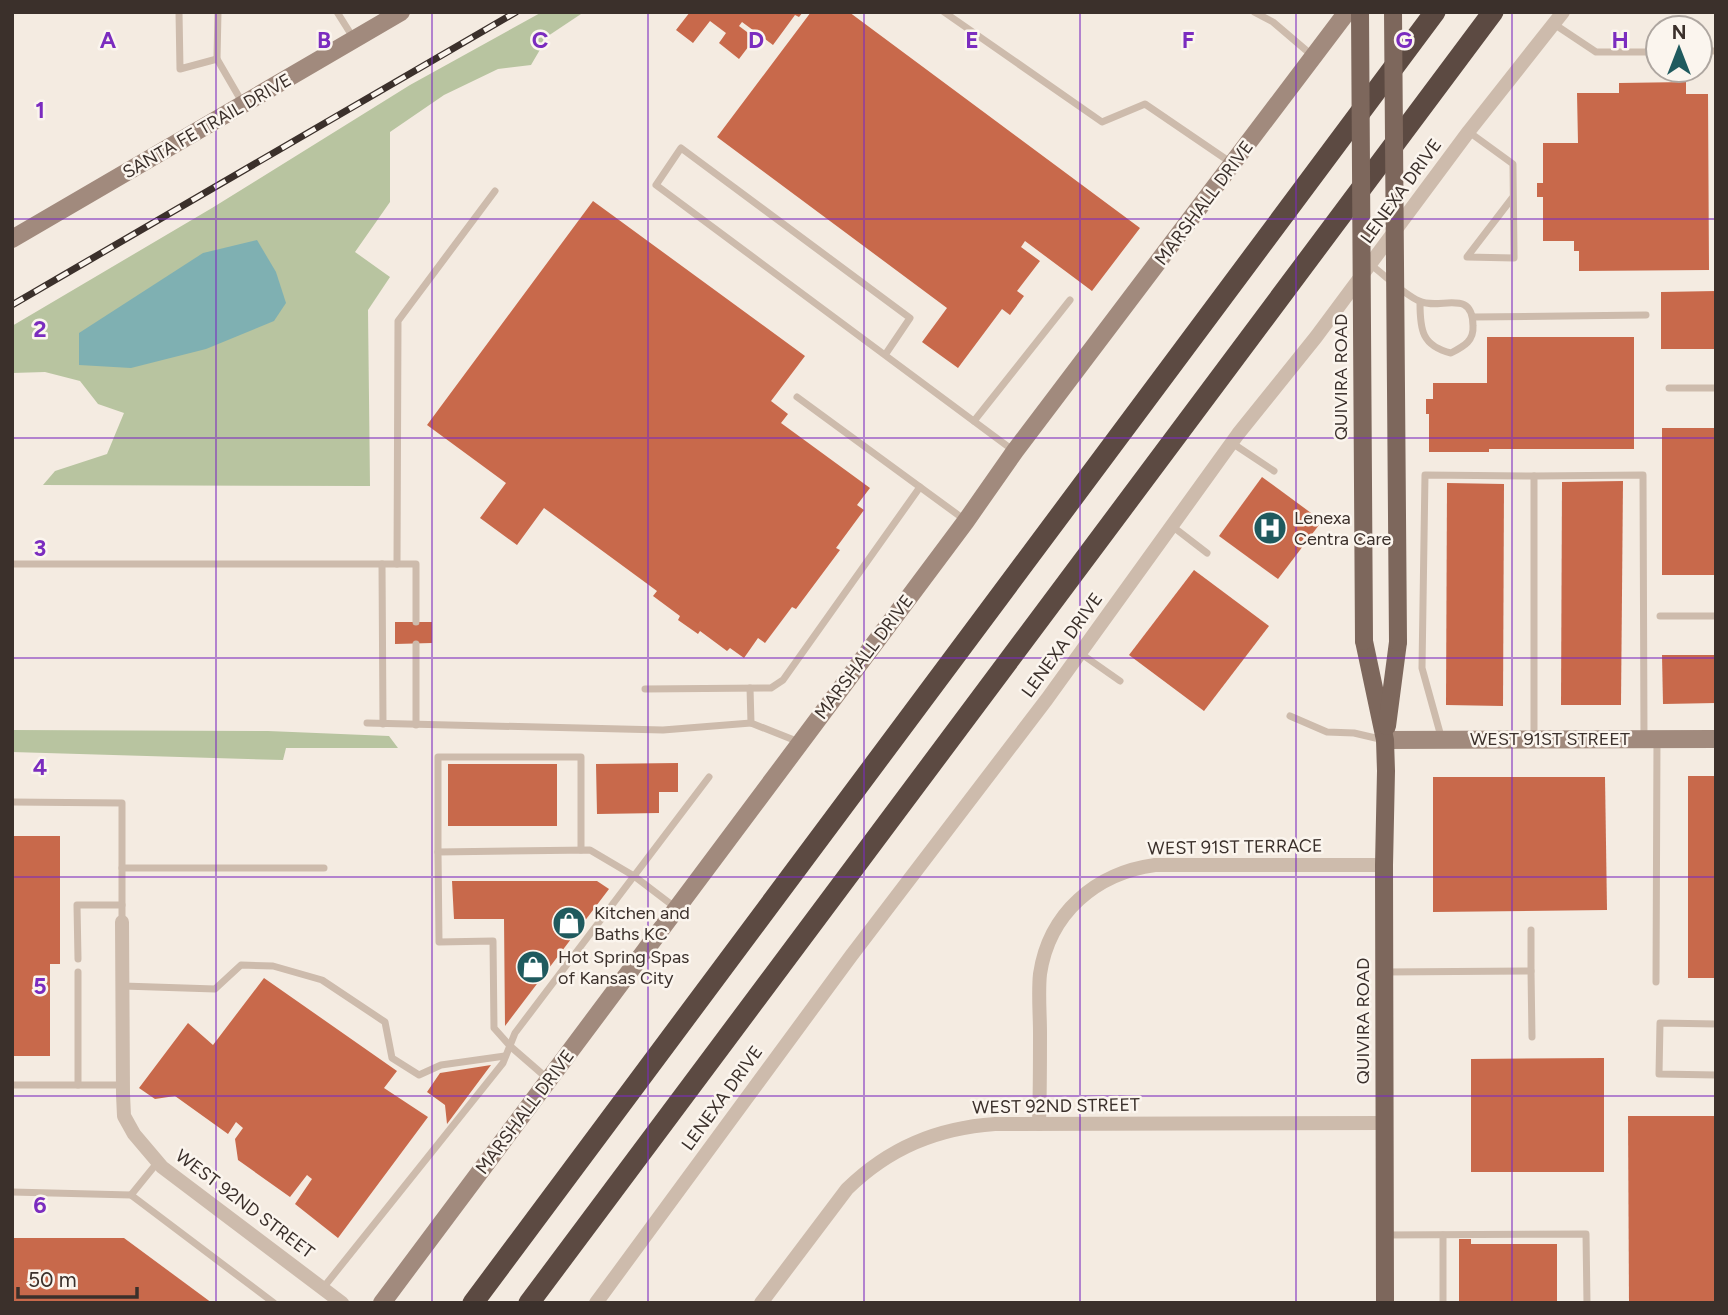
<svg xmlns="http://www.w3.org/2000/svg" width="1728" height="1315" viewBox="0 0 1728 1315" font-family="Figtree,sans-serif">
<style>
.green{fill:#b8c4a0}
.water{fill:#7fb0b2}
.building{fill:#c8694b}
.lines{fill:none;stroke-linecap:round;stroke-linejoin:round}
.lane{stroke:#cdbbac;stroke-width:7}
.street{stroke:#cdbbac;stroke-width:14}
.secondary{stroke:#a18a7d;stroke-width:18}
.primary{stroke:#7d675c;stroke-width:18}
.highway{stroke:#5c4a42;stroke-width:21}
.rail-casing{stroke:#3b302b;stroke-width:7}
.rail{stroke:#fbf5ee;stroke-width:4.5;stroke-dasharray:13;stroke-linecap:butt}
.primary-bridge{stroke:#7d675c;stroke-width:18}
.grid{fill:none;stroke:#7b2cbf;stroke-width:2;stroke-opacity:0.55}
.labels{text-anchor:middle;stroke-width:5;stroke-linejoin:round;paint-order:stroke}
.street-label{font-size:18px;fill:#3b302b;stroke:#fbf5ee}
.poi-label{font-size:18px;fill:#3b302b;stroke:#fbf5ee;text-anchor:start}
.grid-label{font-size:23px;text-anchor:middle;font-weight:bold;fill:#7b2cbf;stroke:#fbf5ee;stroke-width:5;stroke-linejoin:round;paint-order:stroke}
</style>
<rect width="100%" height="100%" fill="#f4ebe1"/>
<g class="green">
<path d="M542,12H584L548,36L531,65L498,69L444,95L390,132V202L355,252L390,277L368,310L370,486L43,485L55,471L107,454L124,413L98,404L80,381L45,372L12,373V326L212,208L410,85Z"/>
<path d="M12,730L268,731L389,736L398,748H286L283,760L12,752Z"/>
</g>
<path class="water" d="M257,240L276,272L286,303L274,321L206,349L131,368L79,365V333L203,253Z"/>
<g class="building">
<path d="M690,12H803L799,17L795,15L773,45L742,22L739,26L755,38L739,59L719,43L726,33L710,21L693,43L676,30Z"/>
<path d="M811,12H849L1140,228L1092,291L1025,241L1021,247L1040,261L1017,291L1024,296L1010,315L1002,309L958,368L922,342L947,308L717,137Z"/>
<path d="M1686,82V94H1708L1709,270L1579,271V251H1574V241H1543V197H1537V183H1543V143H1578L1577,93H1619V83Z"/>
<path d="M593,201L805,356L771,401L788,414L781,423L870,488L857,505L864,510L836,548L840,550L796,609L792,607L765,643L758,638L744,658L730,648L727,651L700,631L698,634L678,620L680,616L653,596L657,591L544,508L517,545L480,518L506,483L427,425Z"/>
<path d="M1716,291V349H1661V292Z"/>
<path d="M1487,337H1634V449H1489V452H1429V414H1426V399H1433V383H1487Z"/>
<rect x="1662" y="428" width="54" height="147"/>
<path d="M1262,477L1322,521L1278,579L1219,536Z"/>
<path d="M1623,481L1621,705H1561L1562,482Z"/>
<path d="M1447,483L1504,484L1503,706L1446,705Z"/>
<path d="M1194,570L1269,626L1204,711L1129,655Z"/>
<path d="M395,622H432V643L395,644Z"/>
<path d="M1662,655H1716V703L1663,704Z"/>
<path d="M678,763V792H659V813L597,814L596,764Z"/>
<rect x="448" y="764" width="109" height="62"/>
<rect x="1688" y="776" width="28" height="202"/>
<path d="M1433,777H1605L1607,910L1433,912Z"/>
<path d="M12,836H60V964H50V1056H12Z"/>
<path d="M452,881H597L609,889L505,1026L504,919H454Z"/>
<path d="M264,978L397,1071L384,1088L428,1117L338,1238L295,1204L312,1179L307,1175L290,1197L238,1160L235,1139L243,1128L236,1122L228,1134L175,1096L155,1099L139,1088L188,1023L213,1045Z"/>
<path d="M1604,1058V1172H1471V1059Z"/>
<path d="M491,1065L447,1124L445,1105L427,1092L440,1073Z"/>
<path d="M1628,1116H1716V1303H1629Z"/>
<path d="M12,1238H124L212,1303H12Z"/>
<path d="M1459,1239H1471V1244H1557V1303H1459Z"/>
</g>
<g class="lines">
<g class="lane">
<path d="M179,12L180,69L217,59L242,102"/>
<path d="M337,12L354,39"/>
<path d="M944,12L1102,122L1145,104L1233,164"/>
<path d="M1254,12L1273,22L1314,57"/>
<path d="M1554,24L1596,52H1658"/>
<path d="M1700,51H1716"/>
<path d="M217,59L218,12"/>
<path d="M1469,132L1513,164L1514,258L1467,257L1513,197"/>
<path d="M1371,265C1386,276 1402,293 1419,301C1439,311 1473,287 1473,326C1474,341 1464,346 1451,353C1422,346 1420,330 1420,303"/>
<path d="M1473,317L1646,315"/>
<path d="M885,355L910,318L681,148L656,185L1014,451"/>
<path d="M1669,388H1716"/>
<path d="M797,397L965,520"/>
<path d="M974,421L1070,300"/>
<path d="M1232,443L1274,471"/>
<path d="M1534,476L1643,475L1644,739"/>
<path d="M1172,526L1207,553"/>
<path d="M12,564H416V622"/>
<path d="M382,564L383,724"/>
<path d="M397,564L398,321L495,191"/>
<path d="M1660,616H1716"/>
<path d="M416,644V725"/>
<path d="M1080,653L1120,681"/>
<path d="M750,688L751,723L799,742"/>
<path d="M645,689L771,688L783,680L920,487"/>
<path d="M1290,716L1327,732L1354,733L1384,740"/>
<path d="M367,723L663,730L751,723"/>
<path d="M1442,740L1422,668L1425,475L1534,476V739"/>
<path d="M12,802L122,803V922"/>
<path d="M438,852V757H581V850"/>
<path d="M122,868H324"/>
<path d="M1531,930V971"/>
<path d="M78,959L77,905H122"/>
<path d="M78,972V1085"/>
<path d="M1385,972L1531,971L1532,1037"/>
<path d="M1656,982L1657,740"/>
<path d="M123,986L215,989L241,965L273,966L322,980L385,1022L392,1058L419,1075L441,1065L505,1056"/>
<path d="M1716,1024L1660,1023L1659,1074L1716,1075"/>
<path d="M548,1079L510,1046L494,1028L493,941L439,942L438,852L590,850L634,876L676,908"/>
<path d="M12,1085H123"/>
<path d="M12,1192L131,1195L274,1303"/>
<path d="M131,1195L157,1163"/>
<path d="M1385,1235L1586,1234L1587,1303"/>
<path d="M323,1288L503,1063L515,1033L709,777"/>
<path d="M1443,1303V1235"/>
</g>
<g class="street">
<path d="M122,922L123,1094L124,1116L134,1134L162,1167L342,1303"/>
<path d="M1039,1124C1040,1093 1040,1063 1040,1033C1040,1014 1038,993 1040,974C1049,913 1096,873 1155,865H1384"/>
<path d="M596,1303L851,956L1047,699L1238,434L1316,337L1469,131L1563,12"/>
<path d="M761,1303L847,1189C889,1148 937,1128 995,1124L1384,1123"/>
</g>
<g class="secondary">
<path d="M12,239L401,12"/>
<path d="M1385,740L1716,739"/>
<path d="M382,1303L966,521L1015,451L1347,12"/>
</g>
<g class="primary">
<path d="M1364,641L1385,740L1386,771L1384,865L1385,1303"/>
<path d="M1387,726L1398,642"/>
</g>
<g class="highway">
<path d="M473,1303L1435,12"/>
<path d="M529,1303L1493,12"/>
</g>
<defs>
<path id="rail" d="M12,305L516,12"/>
</defs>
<use href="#rail" class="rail-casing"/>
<use href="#rail" class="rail"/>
<g class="primary-bridge">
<path d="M1360,12L1364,641"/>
<path d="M1393,12L1398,642"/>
</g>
</g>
<path class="grid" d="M216,12V1303M432,12V1303M648,12V1303M864,12V1303M1080,12V1303M1296,12V1303M1512,12V1303M12,219H1716M12,438H1716M12,658H1716M12,877H1716M12,1096H1716"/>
<defs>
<symbol id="hospital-disc" viewBox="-11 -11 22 22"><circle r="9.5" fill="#1f5a5e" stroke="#fbf5ee"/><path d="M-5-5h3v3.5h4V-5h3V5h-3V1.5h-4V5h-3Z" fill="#fff"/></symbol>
<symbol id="shop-disc" viewBox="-11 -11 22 22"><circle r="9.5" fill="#1f5a5e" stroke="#fbf5ee"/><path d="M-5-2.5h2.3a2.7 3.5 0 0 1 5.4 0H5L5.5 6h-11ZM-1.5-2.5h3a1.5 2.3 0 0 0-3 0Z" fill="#fff"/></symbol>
</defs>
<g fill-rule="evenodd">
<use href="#hospital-disc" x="1251" y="509" width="38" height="38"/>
<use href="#shop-disc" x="550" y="904" width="38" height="38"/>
<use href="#shop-disc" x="514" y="948" width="38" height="38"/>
</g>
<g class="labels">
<g class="street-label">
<text transform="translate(207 126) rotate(-30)" y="6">SANTA FE TRAIL DRIVE</text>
<text transform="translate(1401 191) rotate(-54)" y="6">LENEXA DRIVE</text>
<text transform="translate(1204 203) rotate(-53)" y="6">MARSHALL DRIVE</text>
<text transform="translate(1341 377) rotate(-90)" y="6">QUIVIRA ROAD</text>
<text transform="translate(1062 645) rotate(-54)" y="6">LENEXA DRIVE</text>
<text transform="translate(864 657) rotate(-53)" y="6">MARSHALL DRIVE</text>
<text x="1550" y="745">WEST 91ST STREET</text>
<text transform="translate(1235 847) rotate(-1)" y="6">WEST 91ST TERRACE</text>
<text transform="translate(1363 1021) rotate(-90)" y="6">QUIVIRA ROAD</text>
<text transform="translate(722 1098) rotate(-54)" y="6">LENEXA DRIVE</text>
<text transform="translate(1056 1106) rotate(-1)" y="6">WEST 92ND STREET</text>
<text transform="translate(525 1112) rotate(-53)" y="6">MARSHALL DRIVE</text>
<text transform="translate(245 1204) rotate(37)" y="6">WEST 92ND STREET</text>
</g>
<g class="poi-label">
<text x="1294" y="524">Lenexa<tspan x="1294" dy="21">Centra Care</tspan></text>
<text x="594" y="919">Kitchen and<tspan x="594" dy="21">Baths KC</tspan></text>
<text x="558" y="963">Hot Spring Spas<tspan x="558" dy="21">of Kansas City</tspan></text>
</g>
</g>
<g class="grid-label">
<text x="108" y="48">A</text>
<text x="324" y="48">B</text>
<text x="540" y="48">C</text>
<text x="756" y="48">D</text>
<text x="972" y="48">E</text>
<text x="1188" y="48">F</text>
<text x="1404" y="48">G</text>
<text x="1620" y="48">H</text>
<text x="40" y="118">1</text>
<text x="40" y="337">2</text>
<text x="40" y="556">3</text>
<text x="40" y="775">4</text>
<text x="40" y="994">5</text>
<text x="40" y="1213">6</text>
</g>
<rect width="1728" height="1315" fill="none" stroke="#3b302b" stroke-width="28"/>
<g transform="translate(1679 49)"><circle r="33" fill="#fbf5ee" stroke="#aea6a0" stroke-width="2"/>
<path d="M0-5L12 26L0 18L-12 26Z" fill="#1f5a5e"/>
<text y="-10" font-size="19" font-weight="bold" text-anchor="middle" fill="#3b302b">N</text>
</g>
<path d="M18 1287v10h119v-10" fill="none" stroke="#3b302b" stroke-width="3.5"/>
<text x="28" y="1287" font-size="21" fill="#3b302b" stroke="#fbf5ee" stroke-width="5" paint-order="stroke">50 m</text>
</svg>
